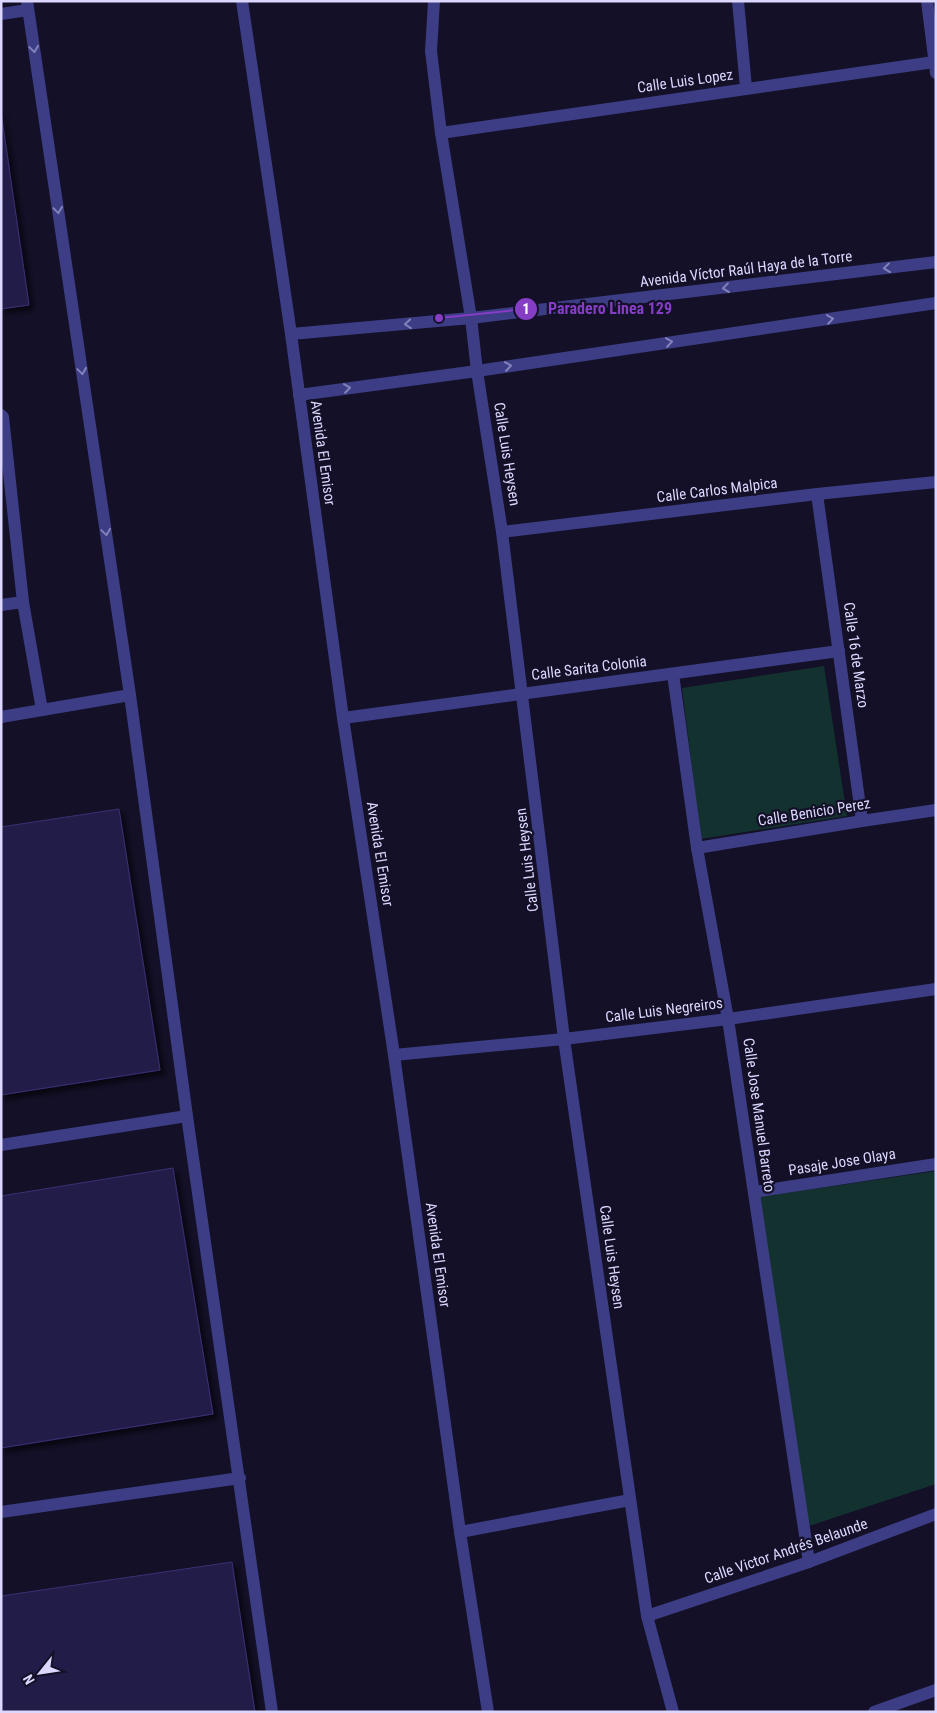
<svg xmlns="http://www.w3.org/2000/svg" width="937" height="1713" viewBox="0 0 937 1713" font-family="'Roboto Condensed',sans-serif">
<style>
.green{fill:#13312f}
.building{fill:#241d48;stroke:#3b3073;filter:url(#shadow)}
.lines{fill:none;stroke-linecap:round;stroke-linejoin:round}
.minor{stroke:#3d3d85;stroke-width:12}
.oneway{stroke:#8482bb}
.labels{text-anchor:middle;stroke-width:4.5;stroke-linejoin:round;paint-order:stroke}
.street-label{font-size:15px;fill:#dbd7fe;stroke:#131027}
.leader{fill:none;stroke:#853dc5;stroke-width:2}
.callout-dot{fill:#853dc5;stroke:#131027;stroke-width:2}
.mark-label{font-size:15px;text-anchor:middle;font-weight:bold;fill:#fff}
.callout-label{font-size:16px;text-anchor:middle;font-weight:bold;fill:#853dc5;stroke:#131027;stroke-width:4.5;stroke-linejoin:round;paint-order:stroke}
</style>
<defs>
<filter id="shadow"><feDropShadow dx="4.5" dy="4.5" stdDeviation="2.5" flood-color="#0009"/></filter>
</defs>
<rect width="100%" height="100%" fill="#131027"/>
<g class="green">
<path d="M824,666L847,816L701,839L682,688Z"/>
<path d="M936,1171V1484L806,1527L758,1197Z"/>
</g>
<g class="building">
<path d="M1,112L29,305L1,309Z"/>
<path d="M119,809L160,1070L1,1095V827Z"/>
<path d="M173,1168L213,1414L1,1448V1196Z"/>
<path d="M232,1562L255,1712H1V1596Z"/>
</g>
<g class="lines">
<g class="minor">
<path d="M27,1L130,695L187,1116L272,1712"/>
<path d="M242,1L291,334L343,718L394,1055L460,1532L488,1712"/>
<path d="M434,1L431,51L441,133L471,318L477,371L502,532L564,1039L647,1616L673,1712"/>
<path d="M738,1L746,88"/>
<path d="M927,1L936,73"/>
<path d="M1,14L28,10"/>
<path d="M441,133L934,62"/>
<path d="M291,334L471,318L936,262"/>
<path d="M299,395L477,371L936,303"/>
<path d="M1,415L3,417L23,602L1,605"/>
<path d="M817,494L862,821"/>
<path d="M502,532L817,494L936,482"/>
<path d="M23,602L42,710"/>
<path d="M673,674L697,848L728,1019L809,1562"/>
<path d="M1,717L130,695"/>
<path d="M343,718L839,651"/>
<path d="M697,848L862,821L936,810"/>
<path d="M394,1055L564,1039L728,1019L936,989"/>
<path d="M1,1145L187,1116"/>
<path d="M754,1192L936,1164"/>
<path d="M1,1512L240,1478"/>
<path d="M460,1532L630,1500"/>
<path d="M647,1616L809,1562L936,1514"/>
<path d="M874,1712L936,1690"/>
</g>
</g>
<defs><path id="oneway-chevron" d="M-2-3.5L2.5 0L-2 3.5" fill="none" stroke-width="1.6" stroke-linecap="round" stroke-linejoin="round" transform="scale(1.25)"/></defs>
<g class="oneway">
<use href="#oneway-chevron" transform="translate(34 49) rotate(82)"/>
<use href="#oneway-chevron" transform="translate(58 210) rotate(82)"/>
<use href="#oneway-chevron" transform="translate(887 268) rotate(173)"/>
<use href="#oneway-chevron" transform="translate(726 288) rotate(173)"/>
<use href="#oneway-chevron" transform="translate(830 319) rotate(-8)"/>
<use href="#oneway-chevron" transform="translate(408 324) rotate(175)"/>
<use href="#oneway-chevron" transform="translate(669 342) rotate(-8)"/>
<use href="#oneway-chevron" transform="translate(508 366) rotate(-8)"/>
<use href="#oneway-chevron" transform="translate(82 371) rotate(82)"/>
<use href="#oneway-chevron" transform="translate(347 388) rotate(-8)"/>
<use href="#oneway-chevron" transform="translate(106 532) rotate(82)"/>
</g>
<g class="labels">
<g class="street-label">
<text transform="translate(685 81) rotate(-8)" y="5">Calle Luis Lopez</text>
<text transform="translate(746 269) rotate(-7)" y="5">Avenida Víctor Raúl Haya de la Torre</text>
<text transform="translate(323 453) rotate(82)" y="5">Avenida El Emisor</text>
<text transform="translate(507 454) rotate(81)" y="5">Calle Luis Heysen</text>
<text transform="translate(717 490) rotate(-7)" y="5">Calle Carlos Malpica</text>
<text transform="translate(856 655) rotate(82)" y="5">Calle 16 de Marzo</text>
<text transform="translate(589 668) rotate(-7)" y="5">Calle Sarita Colonia</text>
<text transform="translate(814 812) rotate(-9)" y="5">Calle Benicio Perez</text>
<text transform="translate(380 854) rotate(81)" y="5">Avenida El Emisor</text>
<text transform="translate(527 860) rotate(-97)" y="5">Calle Luis Heysen</text>
<text transform="translate(664 1010) rotate(-7)" y="5">Calle Luis Negreiros</text>
<text transform="translate(759 1115) rotate(82)" y="5">Calle Jose Manuel Barreto</text>
<text transform="translate(842 1162) rotate(-9)" y="5">Pasaje Jose Olaya</text>
<text transform="translate(438 1255) rotate(82)" y="5">Avenida El Emisor</text>
<text transform="translate(612 1257) rotate(82)" y="5">Calle Luis Heysen</text>
<text transform="translate(786 1551) rotate(-19)" y="5">Calle Victor Andrés Belaunde</text>
</g>
</g>
<path class="leader" d="M439 318L526 309"/>
<g class="callout-dot">
<circle cx="439" cy="318" r="5"/>
<circle cx="526" cy="309" r="12"/>
</g>
<g class="mark-label">
<text x="526" y="314">1</text>
</g>
<g class="callout-label">
<text x="610" y="314">Paradero Linea 129</text>
</g>
<rect width="937" height="1713" fill="none" stroke="#dbd7fe" stroke-width="5"/>
<g transform="translate(40 1673) rotate(240)" stroke="#131027" stroke-width="4" paint-order="stroke">
<path d="M0-4L9 19L0 12L-9 19Z" fill="#dbd7fe"/>
<text y="-8" font-size="14" font-weight="bold" text-anchor="middle" fill="#dbd7fe">N</text>
</g>
</svg>
